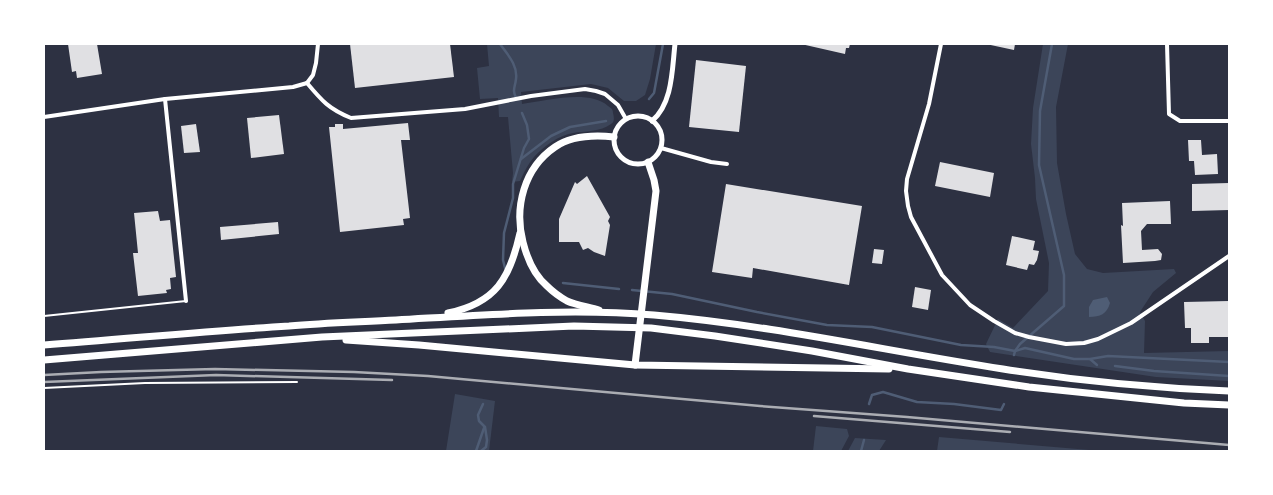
<svg xmlns="http://www.w3.org/2000/svg" width="1273" height="495" viewBox="0 0 1273 495" font-family="Inter,sans-serif">
<style>
.green{fill:#3c4559}
.water{fill:#4f5d75}
.lines{fill:none;stroke-linecap:round;stroke-linejoin:round}
.stream{stroke:#4f5d75;stroke-width:2.5}
.building{fill:#e0e0e3}
.service{stroke:#fff;stroke-width:2}
.minor{stroke:#fff;stroke-width:4}
.tertiary{stroke:#fff;stroke-width:5}
.trunk{stroke:#fff;stroke-width:7}
.rail{stroke:#abadb3;stroke-width:2.5}
</style>
<rect width="100%" height="100%" fill="#2d3142"/>
<g class="green">
<path d="M487,44H656L650,79L645,95L636,101H624L608,88L591,84L521,92L522,104C546,101 589,89 608,106C611,108 613,109 613,113C614,117 615,122 611,124C601,132 584,131 573,133C559,135 543,147 534,157C528,164 524,172 520,181L512,182L513,173L508,117H499L498,98L480,99L477,68L489,66Z"/>
<path d="M1043,44H1068L1056,107L1057,163L1066,214L1075,254L1087,269L1103,273L1174,269L1176,273L1153,292L1140,312L1145,321L1144,353L1229,351V381L1156,377L990,352L986,344L998,319L1013,328L1048,291L1049,263L1036,199L1035,178L1031,144L1033,108Z"/>
<path d="M455,394L495,401L489,451H446Z"/>
<path d="M816,426L847,429L849,436L841,451H813Z"/>
<path d="M939,437L1101,451H937Z"/>
<path d="M855,438L886,440L879,451H848Z"/>
</g>
<path class="water" d="M1107,297L1110,303C1107,314 1100,317 1089,317V307L1093,300Z"/>
<g class="lines">
<g class="stream">
<path d="M500,44C507,54 518,65 516,79C515,88 512,89 516,98"/>
<path d="M649,99L654,93L663,44"/>
<path d="M521,159L551,136L570,127L606,121"/>
<path d="M505,268L503,260L504,233L513,198V184L524,148L529,139L527,125L522,113"/>
<path d="M563,283L619,289"/>
<path d="M632,290L672,294L757,312L827,325L872,327L961,345L994,347L1015,351L1025,348L1074,359H1090L1108,356L1229,362"/>
<path d="M1014,355L1015,351L1020,344L1064,306V275L1039,165L1040,111L1052,44"/>
<path d="M1090,359L1097,365"/>
<path d="M1115,366L1154,371L1229,376"/>
<path d="M869,404L872,395L883,392L917,402L954,404L1001,410L1004,404"/>
<path d="M476,451L484,428"/>
<path d="M481,451L486,447L487,440L485,427L479,421L478,415L483,404"/>
<path d="M861,451L864,440"/>
</g>
</g>
<g class="building">
<path d="M68,44H97L102,74L77,78L76,71L72,72Z"/>
<path d="M350,44H450L454,77L355,88Z"/>
<path d="M801,44H850L849,48H846L845,54Z"/>
<path d="M986,44H1015L1014,50Z"/>
<path d="M696,60L746,66L739,132L689,127Z"/>
<path d="M279,115L284,154L251,158L247,118Z"/>
<path d="M408,123L410,140H401L410,218L403,219L404,225L340,232L329,127H335V124H343V129Z"/>
<path d="M196,124L200,152L184,153L181,126Z"/>
<path d="M1188,140H1201L1202,155L1217,154L1218,174L1195,175L1194,161H1189Z"/>
<path d="M940,162L994,173L990,197L935,186Z"/>
<path d="M587,176L610,217L608,221L610,225L605,256L594,252L588,248L583,250L579,242H559V219L575,182L577,184Z"/>
<path d="M1229,183V210L1192,211V184Z"/>
<path d="M726,184L862,206L849,285L753,268L752,278L712,272Z"/>
<path d="M1170,201L1171,224H1147L1141,231L1142,250L1158,249L1162,254L1161,260L1155,261L1123,263L1121,225L1123,226L1122,203Z"/>
<path d="M158,211L160,221L170,220L176,277L170,278L171,289L166,290L167,293L138,296L133,253H138L134,213Z"/>
<path d="M278,222L279,234L221,240L220,227Z"/>
<path d="M1012,236L1035,241L1033,250L1039,251L1037,260L1034,265L1029,264L1027,270L1006,265Z"/>
<path d="M874,249L884,250L882,264L872,263Z"/>
<path d="M915,287L931,290L928,310L912,307Z"/>
<path d="M1229,301V337H1209V343H1191V328H1185L1184,302Z"/>
</g>
<g class="lines">
<g class="service">
<path d="M44,316L186,301"/>
<path d="M44,388L145,383L297,382"/>
</g>
<g class="minor">
<path d="M941,44L929,104L907,179L906,191L908,206L911,217L942,275L970,305L994,321L1015,333L1029,337L1066,344L1084,343L1098,339L1131,323L1229,256"/>
<path d="M1167,44L1169,114L1180,121H1229"/>
<path d="M307,83C322,101 329,109 351,118L465,109L531,96L585,89L596,91L605,94L618,105L626,119"/>
<path d="M307,83L313,75L316,63L318,44"/>
<path d="M165,99L186,301"/>
<path d="M44,117L165,99L293,87L307,83"/>
<path d="M661,148L711,162L727,164"/>
</g>
<g class="tertiary">
<circle cx="638" cy="140" r="24"/>
<path d="M652,121C673,103 672,69 675,44"/>
</g>
<g class="trunk">
<path d="M599,310C589,307 576,305 567,301C560,297 552,291 547,286C534,275 527,258 523,242C514,207 524,168 555,147C571,136 595,135 614,137"/>
<path d="M448,313C496,303 510,278 520,233"/>
<path d="M346,340L419,345L635,365L889,369"/>
<path d="M44,345C126,339 207,331 289,326C325,323 361,322 396,320C482,315 568,308 654,315C771,325 886,351 1003,369C1078,381 1153,388 1229,391"/>
<path d="M44,360L322,337L574,326L651,328L715,336L812,351L908,369L1029,387L1184,403L1229,405"/>
<path d="M635,365L656,191L654,180L648,162"/>
</g>
<g class="rail">
<path d="M44,375L101,372L215,369L354,372L428,376L760,406L907,417L1229,445"/>
<path d="M44,382L216,375L392,380"/>
<path d="M814,416L1010,432"/>
</g>
</g>
<rect width="1273" height="495" fill="none" stroke="#ffffff" stroke-width="90"/>
</svg>
